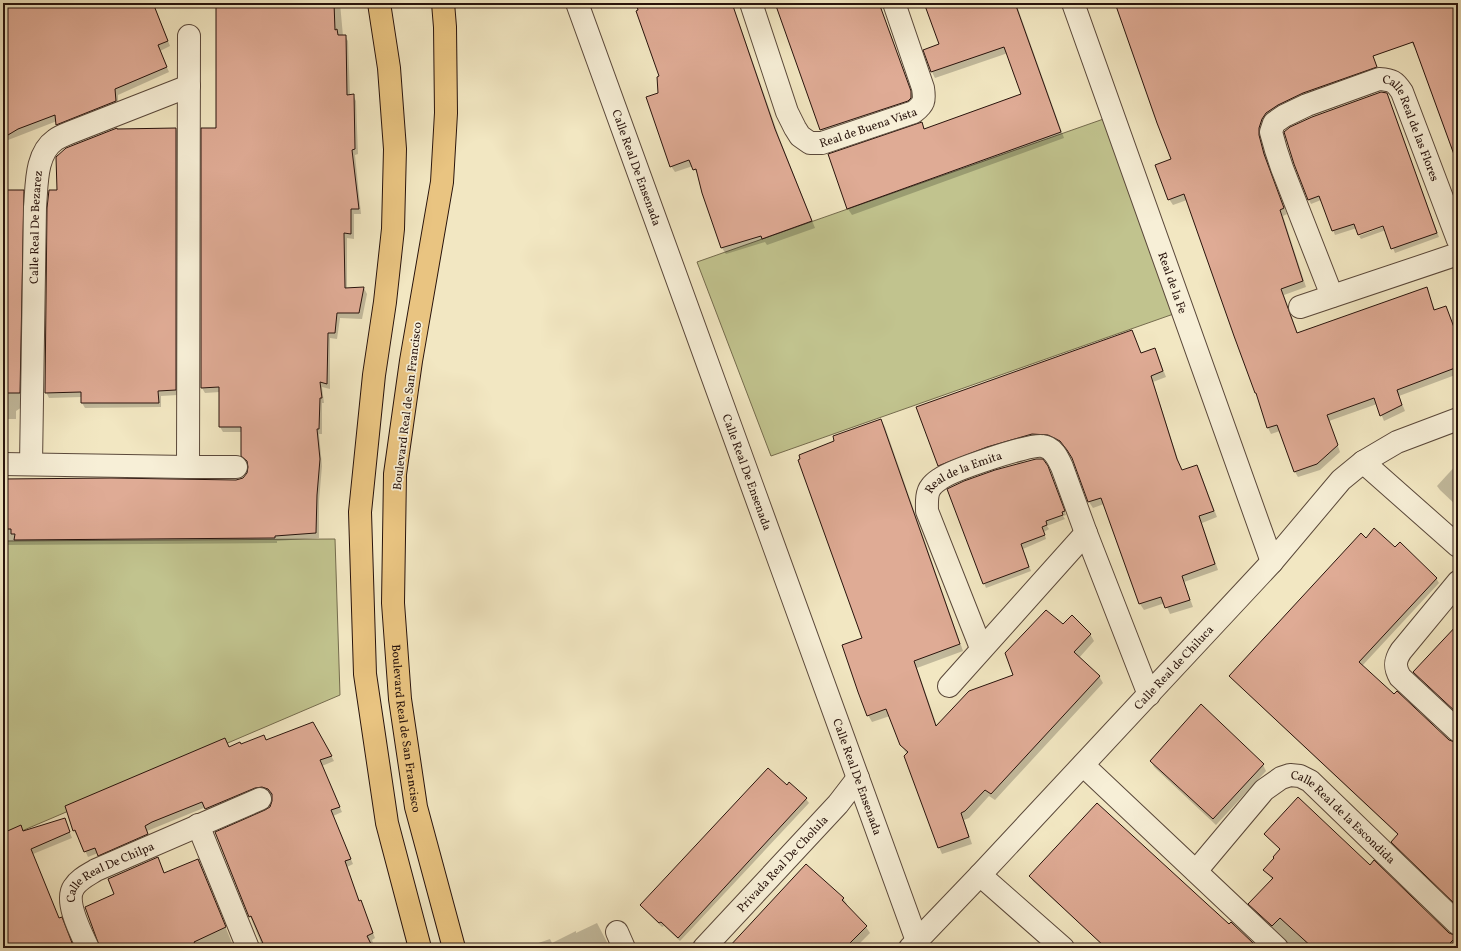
<svg xmlns="http://www.w3.org/2000/svg" width="1461" height="951" viewBox="0 0 1461 951" font-family="Vollkorn,serif">
<style>
.green{fill:#c1c38e;stroke:#746b4d}
.shadow{fill:#0003}
.building{fill:#dfab95;stroke:#28130c}
.lines{fill:none;stroke-linecap:round;stroke-linejoin:round}
.minor-casing{stroke:#5a483a;stroke-width:24}
.major-casing{stroke:#28130c;stroke-width:24}
.minor{stroke:#f7efd7;stroke-width:22}
.major{stroke:#e9c481;stroke-width:22}
.labels{text-anchor:middle;stroke-width:3.5;stroke-linejoin:round;paint-order:stroke}
.street-label{font-size:12px;fill:#28130c;stroke:#f7efd7}
</style>
<rect width="100%" height="100%" fill="#f2e7c2"/>
<filter id="stains"><feTurbulence type="fractalNoise" baseFrequency=".005" numOctaves="4"/><feColorMatrix values="0 0 0 0 .2 0 0 0 0 .09 0 0 0 0 .02 0 0 0 .5 -.17"/></filter>
<radialGradient id="worn" r=".72"><stop offset=".6" stop-color="#630" stop-opacity="0"/><stop offset="1" stop-color="#630" stop-opacity=".3"/></radialGradient>
<g class="green">
<path d="M1112,116L1182,311L771,456L697,262Z"/>
<path d="M335,539L340,695L3,839V541Z"/>
</g>
<g class="shadow">
<path d="M3,3H340L343,36H345L348,41L350,96L353,95L356,101L358,154L355,155L361,214H354V239L347,238V289L364,288L367,294L362,319L340,318L337,339L330,338V389L322,387L324,403H322V434H319L322,466L319,501V538L277,541V543L3,545V481L236,480L242,479L247,474L249,464L242,455V432H223L220,427V392L205,393L202,388L217,129V4L154,5L170,46L160,51L169,72L118,95V107L60,130L57,125V121L3,142Z"/>
<path d="M636,3H731L742,31L779,137L815,228L767,245L765,242L726,254L722,248L698,175L693,166L675,172L671,166L660,94V76Z"/>
<path d="M776,3H879L913,96V102L823,134Z"/>
<path d="M926,3H1016L1064,138L852,215L848,209L921,123L925,130L1023,94L1008,53L935,78L932,72L924,50L941,45Z"/>
<path d="M1116,3H1354L1378,73L1262,134V142L1273,179L1287,214L1283,216L1306,287L1284,295L1298,334L1426,289L1435,310L1446,307L1458,337V374L1399,396L1405,411L1384,421L1377,404L1329,421L1340,452L1320,470L1298,477L1295,472L1280,431L1271,434L1268,428L1259,398L1235,336L1187,200L1173,205L1169,199L1172,160Z"/>
<path d="M1398,3H1458V164L1416,47H1414L1412,43Z"/>
<path d="M1388,98L1439,237L1395,253L1386,230L1361,239L1359,236L1388,225L1357,228L1335,235L1321,200L1311,204L1309,200Z"/>
<path d="M176,129L179,134L178,395L161,396V407L85,408L82,403V397L49,398L46,392L58,191Z"/>
<path d="M3,186L5,191H23L26,196L22,407L16,411V419H3Z"/>
<path d="M1155,349L1158,356L1166,377L1153,382L1180,466L1182,471L1197,466L1200,472L1217,517L1202,523L1218,570L1184,582L1193,607L1170,614L1165,603L1144,610L1140,604L1104,504L1093,508L1089,502L1075,462L1071,455L1062,445L943,471L939,465L1141,354Z"/>
<path d="M881,420L885,427L963,651L917,668L937,726L1014,676L1063,626L1090,634L1094,641L1079,658L1099,676L1103,683L995,800L989,796L969,818L964,820L972,844L942,854L939,847L907,754L901,745L890,716L872,722L868,715L864,638L836,442Z"/>
<path d="M1043,461L1052,477L1066,515L1063,516L1065,519L1047,526L1049,529L1044,532L1046,539L1023,549L1031,571L986,588L984,583Z"/>
<path d="M1458,463V507L1440,490L1437,486Z"/>
<path d="M1366,539L1395,549L1436,578L1439,583L1362,666L1394,696L1449,741L1458,744V908L1395,847L1392,842L1399,836L1233,680L1230,676Z"/>
<path d="M1458,632V715L1417,677L1415,673Z"/>
<path d="M313,723L334,761L322,766L342,812L333,816L353,864L347,867L359,902L363,906L375,938L372,940L375,948H261V943L216,833L265,811L271,807L273,800V796L265,791L209,814L206,807L147,831L150,839L102,860L98,853L88,857L78,835L77,836L74,831L229,748L266,741Z"/>
<path d="M1151,761L1263,765L1266,771L1216,825L1154,767Z"/>
<path d="M787,787L806,799L809,803L680,941L664,926L662,927L644,909L642,905Z"/>
<path d="M67,825L72,838L33,854L59,919L74,948H3V834L20,826L24,832Z"/>
<path d="M1265,834L1370,866L1449,934L1454,937H1458V948H1290L1289,944L1252,909L1250,904L1273,880L1264,870L1281,850L1268,838Z"/>
<path d="M198,860L234,948H101L116,895L160,863L165,874Z"/>
<path d="M1030,876L1229,925L1231,923L1257,948H1106L1033,881Z"/>
<path d="M843,898L847,904L846,906L866,927L870,933L855,948H730Z"/>
<path d="M597,923L610,948H524L550,939L552,943L576,931V933Z"/>
<path d="M991,944L996,948H987Z"/>
</g>
<g class="building">
<path d="M3,3H153L168,41L158,45L167,67L115,89L116,101L56,125L55,115L18,129L3,138Z"/>
<path d="M216,3H334L335,30L337,29L338,35H346L347,95L354,94L355,149L352,150L359,209H351V234L344,233L345,288L364,287L359,313H337L335,333H328L327,384L320,382L322,398H320L319,429H317L320,459L317,495L316,533L275,536V538L14,540L15,534H11V529H3V479L111,478L236,480L243,478L247,473L248,467L247,461L241,456V427H219V387L201,388V128H216Z"/>
<path d="M636,3H732L775,129L812,221L762,239L761,236L721,248L702,193L696,169L693,170L689,160L670,167L646,97L658,93L657,77L659,76L636,11L638,10Z"/>
<path d="M775,3H879L911,91V98L908,101L820,130Z"/>
<path d="M924,3H1015L1061,132L847,209L828,154L922,122L924,129L1021,94L1004,47L931,72L923,50L939,44Z"/>
<path d="M1115,3H1458V159L1456,160L1413,42L1373,56L1377,67L1303,93L1278,105L1266,113L1262,119L1259,128V135L1264,154L1284,208L1280,210L1303,281L1281,289L1297,333L1427,287L1434,310L1446,306L1458,338V363L1454,364L1455,368L1397,390L1402,405L1380,416L1374,398L1327,415L1338,445L1317,464L1294,472L1277,425L1267,428L1256,393H1255L1234,336L1184,194L1168,200L1155,165L1171,159L1157,123Z"/>
<path d="M1381,92L1387,93L1437,233L1391,249L1383,226L1358,235L1354,224L1332,231L1319,196L1308,200L1294,164L1284,132L1290,127L1312,117Z"/>
<path d="M117,128V129L176,128V390L158,391L159,403H81V392L45,393L47,208L49,190H57L56,157L66,148Z"/>
<path d="M3,190H24L20,393H3Z"/>
<path d="M1132,330L1141,353L1155,348L1163,371L1151,376L1177,459L1182,470L1197,465L1214,511L1199,516L1215,564L1182,576L1190,600L1165,608L1161,597L1139,604L1101,498L1088,502L1072,458L1067,450L1060,441L1048,435L1032,434L987,447L938,466L916,407Z"/>
<path d="M881,419L960,644L914,661L936,726L969,691L1013,675L1005,653L1046,610L1063,624L1072,615L1091,634L1074,652L1100,676L991,794L985,790L965,811L961,813L969,837L938,848L904,756L908,752L900,745L886,709L867,716L858,692L842,645L862,638L798,460L800,459L799,455L834,441L833,436Z"/>
<path d="M1036,459H1043L1048,466L1065,511L1062,512L1063,515L1046,521L1047,525L1042,527L1045,535L1021,544L1029,567L983,584L947,489L964,481L995,470Z"/>
<path d="M1374,528L1395,547L1400,542L1437,578L1359,662L1394,694L1397,691L1449,740L1458,743V907L1391,842L1398,834L1229,676L1361,533L1366,538Z"/>
<path d="M1458,624V714L1413,672Z"/>
<path d="M1201,704L1264,764L1213,819L1150,761Z"/>
<path d="M313,722L332,756L320,760L340,807L331,810L351,859L345,861L359,901L361,900L373,933L367,936L373,948H265L251,916L249,917L215,832L265,810L270,807L272,801V794L268,789L262,787L255,788L205,809L202,802L152,822L145,826L148,834L98,856L95,848L84,852L75,830L73,831L65,806L225,738L229,747L240,742L241,744L264,735L266,740Z"/>
<path d="M768,768L787,785L789,782L807,798L678,938L661,922L659,923L640,905Z"/>
<path d="M1298,797L1370,865L1374,860L1449,933L1457,936L1445,948H1313L1280,918L1272,926L1248,904L1273,878L1263,870L1274,858L1273,857L1280,849L1264,834Z"/>
<path d="M1097,803L1206,903L1229,924L1231,922L1254,944V945L1257,948H1106L1029,876Z"/>
<path d="M65,818L70,832L31,849L59,918L62,917L74,948H3V833L21,825L23,831Z"/>
<path d="M158,857L164,873L198,859L226,927L194,942L197,948H100L85,907L114,894L108,879Z"/>
<path d="M806,864L844,898L842,900L867,926L845,948H728Z"/>
</g>
<g class="lines">
<defs>
<g id="minor">
<path id="s1" d="M577,3L917,941"/>
<path id="s2" d="M751,3L787,112L795,128L800,136L810,143H822L914,112C924,104 925,101 923,88L894,3"/>
<path id="s3" d="M1073,3L1272,562"/>
<path id="s4" d="M1332,296L1282,168L1276,150L1271,132L1274,123L1284,116L1307,105L1379,79C1392,80 1395,81 1402,92L1458,240"/>
<path d="M1300,307L1458,254"/>
<path d="M1363,462L1458,546"/>
<path d="M3,464L188,467H236"/>
<path id="s5" d="M31,464L35,207C37,186 35,154 55,140C59,137 64,135 69,133L189,86"/>
<path d="M188,467L189,36"/>
<path d="M1458,582L1401,651C1395,660 1394,667 1400,677L1458,731"/>
<path id="s6" d="M981,648L927,511C927,504 926,493 931,487C933,484 937,481 940,479C952,470 1029,444 1042,446C1053,447 1058,458 1062,467L1086,533L1149,695"/>
<path d="M949,686L1086,533"/>
<path d="M1083,765L1277,948"/>
<path d="M198,825L248,948"/>
<path id="s7" d="M1196,871L1264,790L1281,778L1290,775L1300,776L1310,781L1458,924"/>
<path d="M980,875L1063,948"/>
<path d="M617,932L624,948"/>
<path id="s8" d="M88,948C81,933 64,901 74,887C79,879 88,875 96,870L260,799"/>
<path id="s9" d="M704,948L838,804L858,778"/>
<path id="s10" d="M910,948L980,875L1272,562L1341,480L1363,462L1397,442L1458,419"/>
</g>
<g id="major">
<path d="M379,3L389,68L395,149L393,229L385,302L374,375L360,512L365,674L387,823L420,948"/>
<path id="s11" d="M443,3L445,27L446,113L442,182L411,361L395,474L393,603L400,699L416,807L454,948"/>
</g>
</defs>
<use href="#minor" class="minor-casing"/>
<use href="#major" class="major-casing"/>
<use href="#minor" class="minor"/>
<use href="#major" class="major"/>
</g>
<g class="labels">
<g class="street-label">
<text dy="4" stroke="none"><textPath href="#s2" startOffset="215">Real de Buena Vista</textPath></text>
<text dy="4" stroke="none"><textPath href="#s4" startOffset="362">Calle Real de las Flores</textPath></text>
<text dy="4" stroke="none"><textPath href="#s1" startOffset="175">Calle Real De Ensenada</textPath></text>
<text dy="4" stroke="none"><textPath href="#s5" startOffset="237">Calle Real De Bezarez</textPath></text>
<text dy="4" stroke="none"><textPath href="#s3" startOffset="297">Real de la Fe</textPath></text>
<text transform="translate(407 406) rotate(-83)" y="4">Boulevard Real de San Francisco</text>
<text dy="4" stroke="none"><textPath href="#s1" startOffset="499">Calle Real De Ensenada</textPath></text>
<text dy="4" stroke="none"><textPath href="#s6" startOffset="208">Real de la Emita</textPath></text>
<text dy="4" stroke="none"><textPath href="#s10" startOffset="385">Calle Real de Chiluca</textPath></text>
<text dy="4" stroke="none"><textPath href="#s11" startOffset="730">Boulevard Real de San Francisco</textPath></text>
<text dy="4" stroke="none"><textPath href="#s1" startOffset="823">Calle Real De Ensenada</textPath></text>
<text dy="4" stroke="none"><textPath href="#s7" startOffset="205">Calle Real de la Escondida</textPath></text>
<text dy="4" stroke="none"><textPath href="#s9" startOffset="115">Privada Real De Cholula</textPath></text>
<text dy="4" stroke="none"><textPath href="#s8" startOffset="102">Calle Real De Chilpa</textPath></text>
</g>
</g>
<rect width="1461" height="951" fill="none" stroke="#f2e7c2" stroke-width="16"/>
<rect x="4" y="4" width="1453" height="943" fill="none" stroke="#28130c" stroke-width="2"/>
<rect x="8" y="8" width="1445" height="935" fill="none" stroke="#28130c"/>
<rect width="100%" height="100%" filter="url(#stains)"/>
<rect width="100%" height="100%" fill="url(#worn)"/>
</svg>
